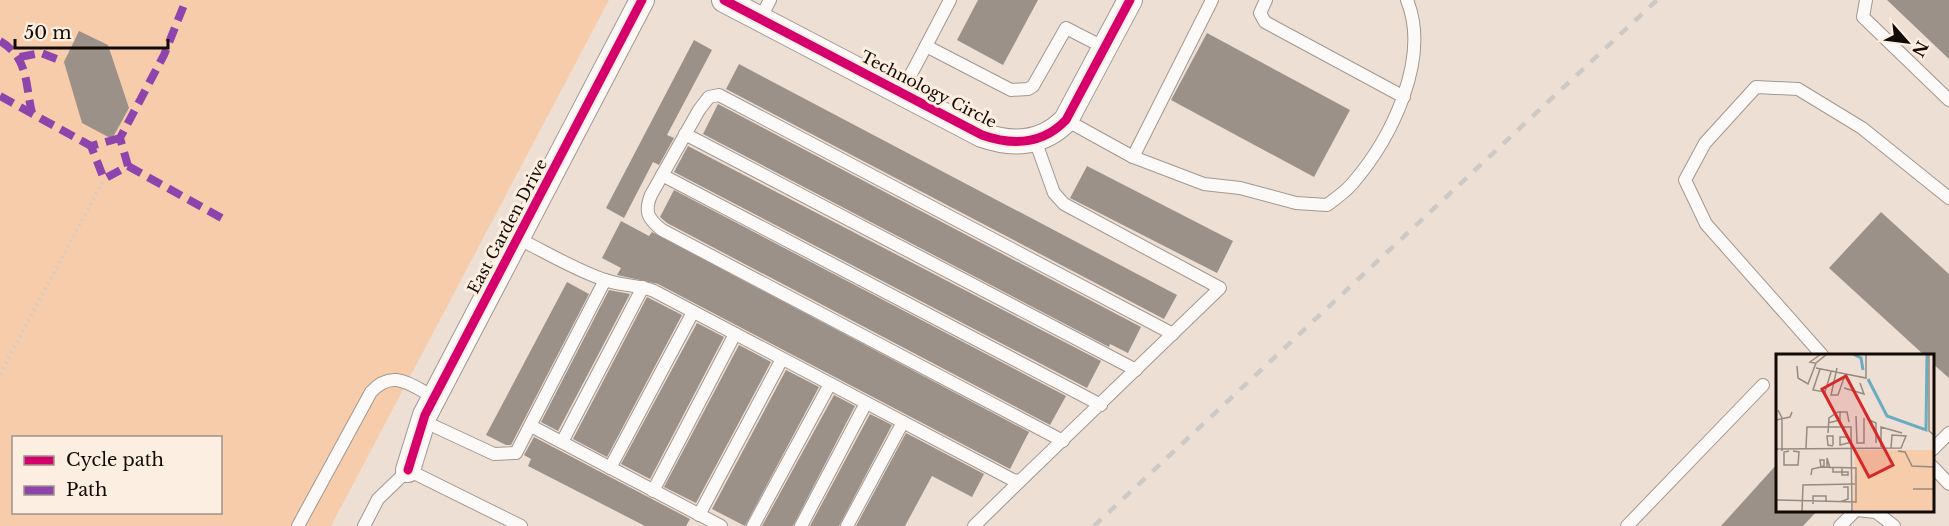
<svg xmlns="http://www.w3.org/2000/svg" width="1949" height="526" viewBox="0 0 1949 526" font-family="'Libre Baskerville',serif">
<style>
.green{fill:#f6ccaa;fill-rule:evenodd}
.building{fill:#9c9189}
.lines{fill:none;stroke-linecap:round;stroke-linejoin:round}
.service-casing{stroke:#a2978f;stroke-width:14}
.minor-casing{stroke:#a2978f;stroke-width:26}
.path{stroke:#d0ccc9;stroke-width:4;stroke-dasharray:1.5 4.5;stroke-linecap:butt}
.service{stroke:#fcfaf9;stroke-width:12}
.minor{stroke:#fcfaf9;stroke-width:24}
.rail{stroke:#cdc9c6;stroke-width:4.5;stroke-dasharray:10 10;stroke-linecap:butt}
.quiet{stroke:#8e44ad;stroke-width:8;stroke-dasharray:15 8;stroke-linecap:butt}
.cycleway-casing{stroke:#fdeee2;stroke-width:13}
.cycleway{stroke:#d6006c;stroke-width:9}
.labels{text-anchor:middle;stroke-width:6;stroke-linejoin:round;paint-order:stroke}
.street-label{font-size:16px;fill:#120a05;stroke:#fdeee2}
.inset-river{fill:none;stroke:#6aacc1;stroke-width:3}
.inset-road{fill:none;stroke:#968a81;stroke-width:1.5}
.view{fill:#d62828;fill-opacity:0.15;stroke:#d62828;stroke-width:3}
.inset-edge{fill:none;stroke:#120a05;stroke-width:3}
</style>
<rect width="100%" height="100%" fill="#eedfd4"/>
<path class="green" d="M0,0H609L331,526H0ZM14,438H220V512H14Z"/>
<g class="building">
<path d="M978,0H1038L1003,65L957,40Z"/>
<path d="M1887,0H1949V59Z"/>
<path d="M79,31L108,45L129,108L112,139L82,123L64,62Z"/>
<path d="M1207,33L1350,110L1314,177L1171,100Z"/>
<path d="M694,40L712,50L667,135L674,138L659,165L653,162L624,218L606,208Z"/>
<path d="M739,64L1177,295L1164,319L726,89Z"/>
<path d="M718,104L1141,327L1128,353L1110,344L1109,347L703,134Z"/>
<path d="M688,146L1101,361L1087,388L674,172Z"/>
<path d="M1087,166L1233,241L1217,273L1070,198Z"/>
<path d="M674,190L1066,396L1050,425L667,223L660,217Z"/>
<path d="M1881,212L1949,274V378L1932,363V355H1924L1829,268Z"/>
<path d="M621,221L649,236L652,232L1029,432L1010,469L658,284L617,275L621,268L602,258Z"/>
<path d="M567,282L589,294L511,445H506L486,435Z"/>
<path d="M609,290L630,294L558,431L541,422Z"/>
<path d="M647,297L682,315L607,457L573,439Z"/>
<path d="M697,323L724,337L650,479L621,464Z"/>
<path d="M739,345L771,362L696,503L664,487Z"/>
<path d="M786,370L819,387L745,526L712,509Z"/>
<path d="M834,395L855,406L793,526H762Z"/>
<path d="M870,414L892,425L839,526H810Z"/>
<path d="M906,433L984,474L972,497L932,476L905,526H856Z"/>
<path d="M534,437L690,519L686,526H645L528,466L531,459L524,455Z"/>
<path d="M1778,463V510H1818L1803,526H1721Z"/>
</g>
<g class="lines">
<defs>
<g id="service">
<path d="M1266,0L1260,13L1265,22L1404,97"/>
<path d="M1866,0L1863,17L1949,100"/>
<path d="M760,19L770,0"/>
<path d="M926,46L950,0"/>
<path d="M901,93L926,46L1011,90L1028,89L1033,86L1066,28L1105,48"/>
<path d="M1066,120L1133,157L1212,0"/>
<path d="M685,134L1136,370"/>
<path d="M1133,157L1204,184L1240,188L1296,203L1327,205C1335,199 1345,192 1352,184C1391,139 1431,59 1407,0"/>
<path d="M662,175L1101,405"/>
<path d="M517,238C546,252 575,270 605,280C622,286 639,285 654,291L1013,480L1020,481L1220,288L1064,204L1054,193L1035,140"/>
<path d="M1822,355L1706,224L1685,180L1705,143L1756,87L1798,89L1862,128L1949,198"/>
<path d="M423,421L494,454L516,453L605,280"/>
<path d="M531,426L721,526"/>
<path d="M1063,441L662,230C648,219 644,212 651,195L699,110L709,97L719,95L1173,334"/>
<path d="M562,442L643,287"/>
<path d="M1932,450L1949,433"/>
<path d="M1932,466L1949,484"/>
<path d="M610,468L693,312"/>
<path d="M653,491L735,334"/>
<path d="M1857,510L1876,512L1894,526"/>
<path d="M699,515L782,359"/>
<path d="M298,526L371,392C393,368 410,385 434,397"/>
<path d="M364,526L378,499L408,470L521,526"/>
<path d="M753,526L830,384"/>
<path d="M801,526L866,403"/>
<path d="M847,526L903,422"/>
<path d="M974,526L1020,481"/>
<path d="M1627,526L1763,385"/>
<path d="M1840,526L1856,510"/>
</g>
<g id="minor">
<path d="M724,0L982,135C1013,146 1043,144 1066,120L1130,0"/>
<path d="M408,470L425,415L642,0"/>
</g>
</defs>
<use href="#service" class="service-casing"/>
<use href="#minor" class="minor-casing"/>
<path class="path" d="M0,374L104,179"/>
<use href="#service" class="service"/>
<use href="#minor" class="minor"/>
<path class="rail" d="M1094,526L1657,0"/>
<g class="quiet">
<path d="M0,41C29,58 25,84 32,113"/>
<path d="M20,57L41,53L64,62"/>
<path d="M0,96L91,146"/>
<path d="M120,138L91,146L104,179L128,166L120,138L164,55L186,0"/>
<path d="M128,166L227,221"/>
</g>
<defs>
<g id="cycleway">
<path d="M724,0L982,135C1013,146 1043,144 1066,120L1130,0"/>
<path d="M408,470L425,415L642,0"/>
</g>
</defs>
<use href="#cycleway" class="cycleway-casing"/>
<use href="#cycleway" class="cycleway"/>
</g>
<g class="labels">
<g class="street-label">
<text transform="translate(929 89) rotate(27)" y="6">Technology Circle</text>
<text transform="translate(507 226) rotate(-62)" y="6">East Garden Drive</text>
</g>
</g>
<g transform="translate(1776 354)">
<rect width="158" height="158" fill="#eedfd4"/>
<path d="M79,96H157V157H77Z" fill="#f6ccaa"/>
<path class="inset-river" d="M77,0L85,4L87,16M92,25L111,62L150,76L151,0"/>
<path class="inset-road" d="M153,0V77L158,81M39,9L34,8L45,0M21,12L22,24L32,30L40,9L51,0M40,14L90,24V0M61,14L55,41H62L69,21M44,15L37,36L49,38L55,18M68,34L88,40L84,29M2,56L6,64V97M80,62L81,89H88V64M91,65L100,69V89M0,66L14,63L16,58M52,69L64,66V57M52,79L53,64L62,58H71L73,68M73,88L72,83H64V91L76,88M57,91V82H51L52,91L57,92M105,93V73L126,79M30,94L31,73H75L76,157M0,95L125,94L130,82L116,81L115,94M13,97L8,98V111H22L23,98L17,97M122,97L129,98L136,112L158,113M44,106H48V112L45,113ZM51,114V104L54,114M57,114V118H72V121H66V114M137,135H158M0,146L80,148V114L45,113L36,115L35,121M64,148L72,145V133H67M37,150V142H50V148M26,157L27,131L79,130"/>
<path class="view" d="M70,22L117,111L93,123L46,35Z"/>
<rect width="158" height="158" class="inset-edge"/>
</g>
<rect x="12" y="436" width="210" height="78" fill="#fdeee2" stroke="#9f938a" stroke-width="1.5"/>
<rect x="24" y="456" width="30" height="9" fill="#d6006c" stroke="#9f938a" stroke-width="1.5"/>
<text x="66" y="466" font-size="18" fill="#120a05">Cycle path</text>
<rect x="24" y="486" width="30" height="9" fill="#8e44ad" stroke="#9f938a" stroke-width="1.5"/>
<text x="66" y="496" font-size="18" fill="#120a05">Path</text>
<g transform="translate(1907 42) rotate(118)" stroke="#fdeee2" stroke-width="4.5" paint-order="stroke">
<path d="M0-4.5L10 22L0 15L-10 22Z" fill="#120a05"/>
<text y="-9" font-size="16" font-weight="bold" text-anchor="middle" fill="#120a05">N</text>
</g>
<path d="M15 39v9h153v-9" fill="none" stroke="#120a05" stroke-width="3"/>
<text x="24" y="39" font-size="18" fill="#120a05" stroke="#fdeee2" stroke-width="4.5" paint-order="stroke">50 m</text>
</svg>
